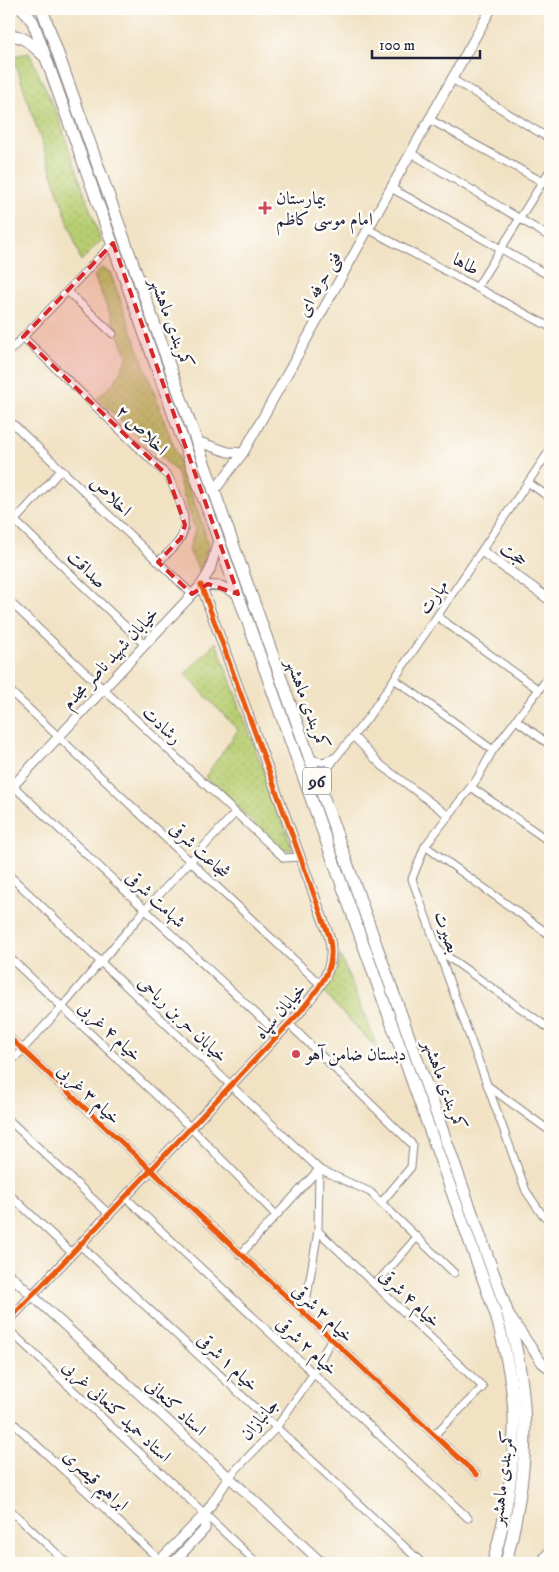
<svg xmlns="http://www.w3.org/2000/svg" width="559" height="1572" viewBox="0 0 559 1572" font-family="'IM FELL DW Pica',Amiri,serif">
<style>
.grass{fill:url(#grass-dots);stroke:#6d7856}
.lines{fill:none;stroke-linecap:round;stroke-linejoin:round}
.minor-casing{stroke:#8a8280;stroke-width:9}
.tertiary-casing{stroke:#8a8280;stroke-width:11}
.primary-casing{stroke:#8a8280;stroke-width:13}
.minor{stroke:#fff;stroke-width:7}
.tertiary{stroke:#fff;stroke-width:9}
.primary{stroke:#fff;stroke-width:11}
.cycleway-casing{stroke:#fdfcf7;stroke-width:8}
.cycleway{stroke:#e8590c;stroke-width:5}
.marked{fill:#d62828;fill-opacity:0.2;stroke:#d62828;stroke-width:4;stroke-dasharray:10 6;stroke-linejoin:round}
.poi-dot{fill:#d1495b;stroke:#fdfcf7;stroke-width:2}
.labels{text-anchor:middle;stroke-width:5;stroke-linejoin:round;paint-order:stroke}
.shield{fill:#fdfcf7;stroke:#646373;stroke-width:1}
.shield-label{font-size:16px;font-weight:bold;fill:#22223b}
.poi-label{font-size:18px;fill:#22223b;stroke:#fdfcf7;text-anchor:start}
.street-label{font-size:18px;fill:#22223b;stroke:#fdfcf7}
</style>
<defs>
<pattern id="grass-dots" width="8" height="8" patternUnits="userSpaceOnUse" patternTransform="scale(1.25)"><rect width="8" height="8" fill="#b8cd71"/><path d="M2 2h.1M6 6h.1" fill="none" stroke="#9eb063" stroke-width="1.8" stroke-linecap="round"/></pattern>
</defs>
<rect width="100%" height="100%" fill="#fdfcf7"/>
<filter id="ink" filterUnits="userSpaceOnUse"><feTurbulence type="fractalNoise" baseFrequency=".02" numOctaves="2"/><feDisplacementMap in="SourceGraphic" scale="10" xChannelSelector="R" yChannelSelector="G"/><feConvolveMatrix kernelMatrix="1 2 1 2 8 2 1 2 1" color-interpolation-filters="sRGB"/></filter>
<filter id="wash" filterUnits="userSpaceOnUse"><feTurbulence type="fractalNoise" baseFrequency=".0096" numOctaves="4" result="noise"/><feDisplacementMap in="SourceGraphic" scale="20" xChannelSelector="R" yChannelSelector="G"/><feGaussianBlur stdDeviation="1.12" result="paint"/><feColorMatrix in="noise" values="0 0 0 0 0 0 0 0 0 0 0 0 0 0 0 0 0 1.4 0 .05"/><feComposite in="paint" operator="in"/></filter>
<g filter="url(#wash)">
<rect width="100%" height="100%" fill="#f1e2c4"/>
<g class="grass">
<path d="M29,53L58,116L101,241L81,261L13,56Z"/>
<path d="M101,268L110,272L204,529L208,546L200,572L189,550L195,530L176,471L97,398L114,383L128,357L94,276Z"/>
<path d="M216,642L293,850H283L205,777L238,730L185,674Z"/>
<path d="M340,955L379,1051L322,991L337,970Z"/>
</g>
</g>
<g filter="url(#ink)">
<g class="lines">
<defs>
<g id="minor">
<path d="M452,79L550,139"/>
<path d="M429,119L550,186"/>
<path d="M411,153L550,237"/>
<path d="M391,188L550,276"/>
<path d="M368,229L550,327"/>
<path d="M477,287L550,170"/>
<path d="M67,291L113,334"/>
<path d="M23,337L168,476C176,491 192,522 180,539C175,548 165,555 158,562"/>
<path d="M9,352L113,243"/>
<path d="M9,420L192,594"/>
<path d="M529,483L550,498"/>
<path d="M9,515L145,645"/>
<path d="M9,527L61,470"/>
<path d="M9,601L284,858L300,857"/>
<path d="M438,617L539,690"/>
<path d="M550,675L493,750L477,779L425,846L412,879L526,1191L541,1213L550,1221"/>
<path d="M394,679L493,750"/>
<path d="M9,690L321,985"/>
<path d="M516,720L550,745"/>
<path d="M354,737L381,765L449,816"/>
<path d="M336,757L367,719L550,450"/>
<path d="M309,759L323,762L336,757L329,767L320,788"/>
<path d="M9,782L279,1035"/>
<path d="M471,787L550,842"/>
<path d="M425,846L550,935"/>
<path d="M9,875L319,1169L370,1192L454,1273"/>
<path d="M437,949L550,1029"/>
<path d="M9,957L191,1128L276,1215"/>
<path d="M289,1024L413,1145L411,1167L381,1203"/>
<path d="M9,1037L477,1475"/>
<path d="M9,1064L62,1007L145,910L235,813"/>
<path d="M488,1086L550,1131"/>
<path d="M9,1120L109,1214"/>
<path d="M9,1194L72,1253"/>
<path d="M125,1197L468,1518"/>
<path d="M318,1231L483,1387L434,1435"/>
<path d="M80,1245L422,1563"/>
<path d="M240,1255L319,1169"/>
<path d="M375,1285L417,1237"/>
<path d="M304,1314L318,1231L319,1169"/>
<path d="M9,1330L257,1563"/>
<path d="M9,1419L163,1563"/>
<path d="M229,1477L276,1428L314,1373L331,1339"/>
<path d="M9,1509L67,1563"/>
</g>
<g id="tertiary">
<path d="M196,441L228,452L243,453"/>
<path d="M214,491L243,453L491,9"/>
<path d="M483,552L550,600"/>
<path d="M201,585L221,586L238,594"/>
<path d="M9,790L201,585L210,570L218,540"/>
<path d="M9,1274L322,1563"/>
<path d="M510,1316L542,1363L550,1369"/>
<path d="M9,1320L299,1013C318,989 338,969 329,936L201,585"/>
<path d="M157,1563L205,1514L229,1477"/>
<path d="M173,1563L205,1529V1514"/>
<path d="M541,1563L550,1550"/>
</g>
<g id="primary">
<path d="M23,9L33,22L496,1315C505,1348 513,1382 514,1416C515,1465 506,1516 493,1563"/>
<path d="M42,9L507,1311C533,1404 529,1470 506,1563"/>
<path d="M9,36C23,34 33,46 43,55"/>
</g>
</defs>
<use href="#minor" class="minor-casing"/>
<use href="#tertiary" class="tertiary-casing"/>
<use href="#primary" class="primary-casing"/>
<use href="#minor" class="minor"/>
<use href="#tertiary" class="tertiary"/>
<use href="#primary" class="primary"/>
<defs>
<g id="cycleway">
<path d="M9,1037L477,1475"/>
<path d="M9,1320L299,1013C318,989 338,969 329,936L201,585"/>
</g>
</defs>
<use href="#cycleway" class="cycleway-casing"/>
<use href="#cycleway" class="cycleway"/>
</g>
</g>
<path class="marked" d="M113,243L238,594L208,584L192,594L158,562L181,538L185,525L168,476L23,337Z"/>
<g class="poi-dot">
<path d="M262.5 200.5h5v5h5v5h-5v5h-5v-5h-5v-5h5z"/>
<circle cx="296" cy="1054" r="5"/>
</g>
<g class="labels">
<rect class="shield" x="303" y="767.5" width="28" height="27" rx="4"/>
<g class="shield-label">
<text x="317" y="787">96</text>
</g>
<g class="poi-label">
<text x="276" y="204">بیمارستان<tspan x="276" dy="21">امام موسی کاظم</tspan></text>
<text x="306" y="1060">دبستان ضامن آهو</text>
</g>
<g class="street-label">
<text transform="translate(466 264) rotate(28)" y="6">طاها</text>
<text transform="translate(319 284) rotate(-61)" y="6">فنی حرفه ای</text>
<text transform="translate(172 323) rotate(70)" y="6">کمربندی ماهشهر</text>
<text transform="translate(142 430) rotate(44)" y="6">اخلاص ۲</text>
<text transform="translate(111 496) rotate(44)" y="6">اخلاص</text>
<text transform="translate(514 554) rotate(35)" y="6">حجت</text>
<text transform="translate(87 569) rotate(44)" y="6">صداقت</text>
<text transform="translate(433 597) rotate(-55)" y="6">مهارت</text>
<text transform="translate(110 658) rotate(-47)" y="6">خیابان شهید ناصر مجدم</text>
<text transform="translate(308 704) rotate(70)" y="6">کمربندی ماهشهر</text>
<text transform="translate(162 725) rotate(43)" y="6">رشادت</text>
<text transform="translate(200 850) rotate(43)" y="6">شجاعت شرقی</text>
<text transform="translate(156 899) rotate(43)" y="6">شهامت شرقی</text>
<text transform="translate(447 932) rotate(70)" y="6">بصیرت</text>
<text transform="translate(280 1011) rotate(-49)" y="6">خیابان سپاه</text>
<text transform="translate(183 1019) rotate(44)" y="6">خیابان حر بن ریاحی</text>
<text transform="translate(110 1031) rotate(43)" y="6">خیام ۴ غربی</text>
<text transform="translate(445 1085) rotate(70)" y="6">کمربندی ماهشهر</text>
<text transform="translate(89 1094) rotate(43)" y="6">خیام ۳ غربی</text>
<text transform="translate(410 1298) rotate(43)" y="6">خیام ۴ شرقی</text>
<text transform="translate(323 1313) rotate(43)" y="6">خیام ۳ شرقی</text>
<text transform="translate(307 1346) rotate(43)" y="6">خیام ۲ شرقی</text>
<text transform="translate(228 1362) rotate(43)" y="6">خیام ۱ شرقی</text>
<text transform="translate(176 1407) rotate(43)" y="6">استاد کنعانی</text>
<text transform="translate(117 1411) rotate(43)" y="6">استاد حمید کنعانی غربی</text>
<text transform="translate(259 1419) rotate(-50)" y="6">جانبازان</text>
<text transform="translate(502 1478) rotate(-83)" y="6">کمربندی ماهشهر</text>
<text transform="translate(96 1480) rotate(43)" y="6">ابراهیم قیصری</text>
</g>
</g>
<rect width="559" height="1572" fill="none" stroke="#fdfcf7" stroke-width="30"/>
<path d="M372 50v8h108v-8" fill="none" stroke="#22223b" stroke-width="2.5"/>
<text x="379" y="50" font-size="15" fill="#22223b" stroke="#fdfcf7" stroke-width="4" paint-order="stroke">100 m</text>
</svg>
